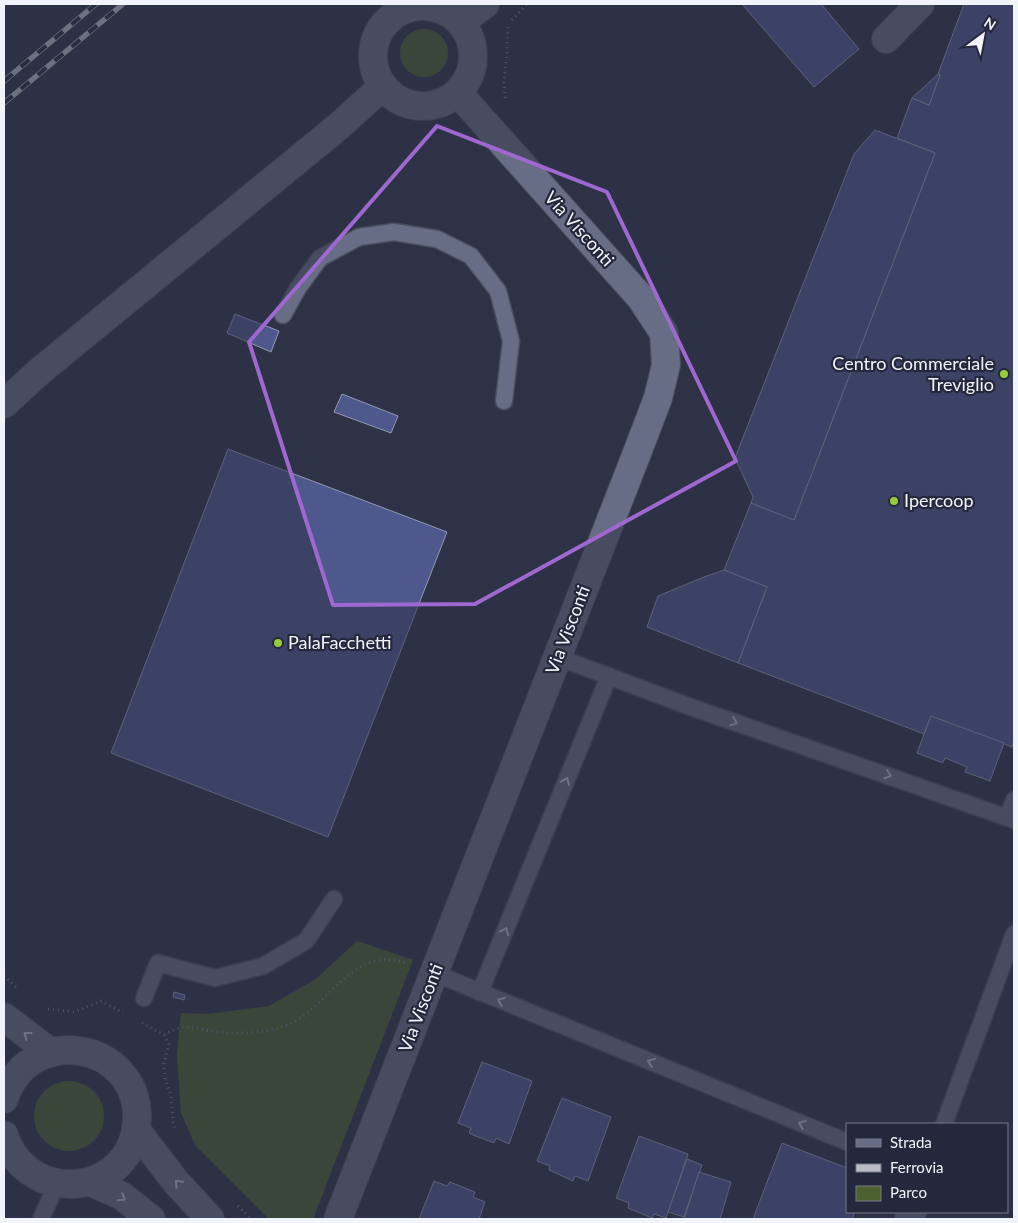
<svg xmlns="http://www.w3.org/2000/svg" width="1018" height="1223" viewBox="0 0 1018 1223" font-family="Lato,sans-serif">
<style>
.green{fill:#4c6030}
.building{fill:#4e588d;stroke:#9499b2}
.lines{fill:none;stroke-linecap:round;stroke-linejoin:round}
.service-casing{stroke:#4b4e5e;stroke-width:19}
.minor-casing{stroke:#4b4e5e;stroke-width:30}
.path{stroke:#757988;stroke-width:3;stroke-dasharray:1 4;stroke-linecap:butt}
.service{stroke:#676d84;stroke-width:16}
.minor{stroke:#676d84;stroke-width:28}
.rail-casing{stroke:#babdc8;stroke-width:5.5}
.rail{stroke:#24283c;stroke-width:4;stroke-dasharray:11;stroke-linecap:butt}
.oneway{stroke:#babecc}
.marked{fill:none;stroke:#9f68d1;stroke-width:4;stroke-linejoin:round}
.poi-dot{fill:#96cc3a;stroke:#24283c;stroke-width:2}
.labels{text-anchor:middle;stroke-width:4.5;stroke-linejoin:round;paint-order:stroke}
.street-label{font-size:18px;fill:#f2f4fc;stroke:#24283c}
.poi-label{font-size:18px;fill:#f2f4fc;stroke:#24283c;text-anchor:start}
</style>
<rect width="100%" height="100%" fill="#2d3246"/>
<g class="green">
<circle cx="424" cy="53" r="24"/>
<path d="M357,941L413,960L313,1219H269L195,1145L181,1113L177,1055L181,1013L207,1014L269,1006L316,979Z"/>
<circle cx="69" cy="1116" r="35"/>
</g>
<g class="building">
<path d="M742,4H821L859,49L814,87Z"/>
<path d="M964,4H1014V740L1012,747L931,716L924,734L738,663L767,587L724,570L751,503L794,520L935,153L897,138L912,98L929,105L940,75L938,74Z"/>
<path d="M938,74L940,75L929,105L912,98Z"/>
<path d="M875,130L935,153L794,520L751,503L753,497L735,458L854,154Z"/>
<path d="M235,314L279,331L271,352L227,333Z"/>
<path d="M342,394L398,416L391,433L334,412Z"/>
<path d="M228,449L447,532L328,837L111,753Z"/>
<path d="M724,570L767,587L738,663L647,627L658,596L704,577Z"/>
<path d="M931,716L1004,743L990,781L965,772L967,767L960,764L945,758L943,763L917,753Z"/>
<path d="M174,992L185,995L184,1000L173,997Z"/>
<path d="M482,1062L532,1081L509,1144L496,1138L494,1143L473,1135L469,1133L471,1128L458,1123Z"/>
<path d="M562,1098L611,1117L588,1181L575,1176L573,1181L549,1170L550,1166L537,1161Z"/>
<path d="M639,1136L688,1154L666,1218L654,1214L652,1218L628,1208L629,1203L616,1198Z"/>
<path d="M782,1143L847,1168V1212H855L852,1219H753Z"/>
<path d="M687,1159L702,1165L684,1217L668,1212Z"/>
<path d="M699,1172L731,1182L720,1219H684Z"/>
<path d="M434,1181L447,1186L450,1182L475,1192L473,1197L485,1202L479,1219H419Z"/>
</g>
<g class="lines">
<defs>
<g id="service">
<path d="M283,315L298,288L320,258L359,237L394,232L437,239L471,256L498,291L511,341L504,401"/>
<path d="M557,657L688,706L1014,820"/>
<path d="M1008,817L1014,800"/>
<path d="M434,973L847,1142"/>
<path d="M480,992L609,676"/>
<path d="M144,998L158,963L215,978L263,966L306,941L334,899"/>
<path d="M944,1124L1014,934"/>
<path d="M41,1219L57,1184"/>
</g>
<g id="minor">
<circle cx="423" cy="56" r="50"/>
<path d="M461,22L485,4"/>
<path d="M886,39L920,4"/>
<path d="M4,404L40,371L339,126L383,86"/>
<path d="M4,1017L50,1052"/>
<path d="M4,1099C29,1022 138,1042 137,1118C135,1196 28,1209 4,1135"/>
<path d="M136,1130L176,1182L210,1219"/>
<path d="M91,1182L122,1196L151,1219"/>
<path d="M338,1219L637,453L658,398L666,365L664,333L641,298L458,93"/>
<path d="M909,1219L912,1212"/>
</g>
</defs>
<use href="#service" class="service-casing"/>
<use href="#minor" class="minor-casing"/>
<g class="path">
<path d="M512,20L527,4"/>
<path d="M505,98L504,81L507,55L508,25"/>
<path d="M4,976L18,989"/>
<path d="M48,1009L74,1012L101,1001L123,1013"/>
<path d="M142,1023L164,1035L169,1044L164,1063L165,1078L171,1096L173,1122L176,1130"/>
<path d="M164,1035C188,1020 194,1030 219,1032C241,1034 266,1033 287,1025C328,1010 351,944 406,963"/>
<path d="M238,1206L251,1219"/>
</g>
<use href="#service" class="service"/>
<use href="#minor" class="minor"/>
<defs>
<g id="rail">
<path d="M4,81L96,4"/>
<path d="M4,103L123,4"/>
</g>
</defs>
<use href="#rail" class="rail-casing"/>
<use href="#rail" class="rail"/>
</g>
<defs><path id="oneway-chevron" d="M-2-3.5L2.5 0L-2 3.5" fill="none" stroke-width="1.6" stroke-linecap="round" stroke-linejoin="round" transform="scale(1.25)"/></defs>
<g class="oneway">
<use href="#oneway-chevron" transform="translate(734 722) rotate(19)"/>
<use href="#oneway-chevron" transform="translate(888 775) rotate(19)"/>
<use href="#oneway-chevron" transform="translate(566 781) rotate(-68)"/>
<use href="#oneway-chevron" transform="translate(505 931) rotate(-68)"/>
<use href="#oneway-chevron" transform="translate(501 1001) rotate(-158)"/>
<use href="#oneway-chevron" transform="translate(27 1035) rotate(-143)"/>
<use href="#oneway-chevron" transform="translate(651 1062) rotate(-158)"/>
<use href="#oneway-chevron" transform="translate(802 1124) rotate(-158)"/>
<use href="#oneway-chevron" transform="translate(178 1183) rotate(-131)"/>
<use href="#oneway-chevron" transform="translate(122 1198) rotate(33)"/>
</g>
<path d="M0 0H1018V1223H0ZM437,126L607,192L736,461L475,604L333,605L249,342Z" fill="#2d3246" fill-opacity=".55" fill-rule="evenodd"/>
<path class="marked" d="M437,126L607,192L736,461L475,604L333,605L249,342Z"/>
<g class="poi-dot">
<circle cx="1004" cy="374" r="5"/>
<circle cx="894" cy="501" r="5"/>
<circle cx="278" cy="643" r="5"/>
</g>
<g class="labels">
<g class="street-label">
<text transform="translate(579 229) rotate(48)" y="6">Via Visconti</text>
<text transform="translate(568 630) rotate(-69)" y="6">Via Visconti</text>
<text transform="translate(421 1008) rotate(-69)" y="6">Via Visconti</text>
</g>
<g class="poi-label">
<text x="994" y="370" text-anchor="end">Centro Commerciale<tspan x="994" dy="21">Treviglio</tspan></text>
<text x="904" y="507">Ipercoop</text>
<text x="288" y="649">PalaFacchetti</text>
</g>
</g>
<rect width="1018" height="1223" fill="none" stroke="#f2f4fc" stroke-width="10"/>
<rect x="846" y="1123" width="162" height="90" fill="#24283c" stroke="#767a89"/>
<rect x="856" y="1139" width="25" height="8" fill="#676d84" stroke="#767a89"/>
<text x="890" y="1148" font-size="15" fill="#f2f4fc">Strada</text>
<rect x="856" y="1164" width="25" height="8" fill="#babdc8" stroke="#767a89"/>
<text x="890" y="1173" font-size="15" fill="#f2f4fc">Ferrovia</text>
<rect x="856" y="1186" width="25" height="15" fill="#4c6030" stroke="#767a89"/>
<text x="890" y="1198" font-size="15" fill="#f2f4fc">Parco</text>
<g transform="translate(983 35) rotate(32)" stroke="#24283c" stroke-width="4" paint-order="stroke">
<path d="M0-4L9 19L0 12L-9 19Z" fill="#f2f4fc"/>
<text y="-8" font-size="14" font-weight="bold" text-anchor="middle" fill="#f2f4fc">N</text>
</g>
</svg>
